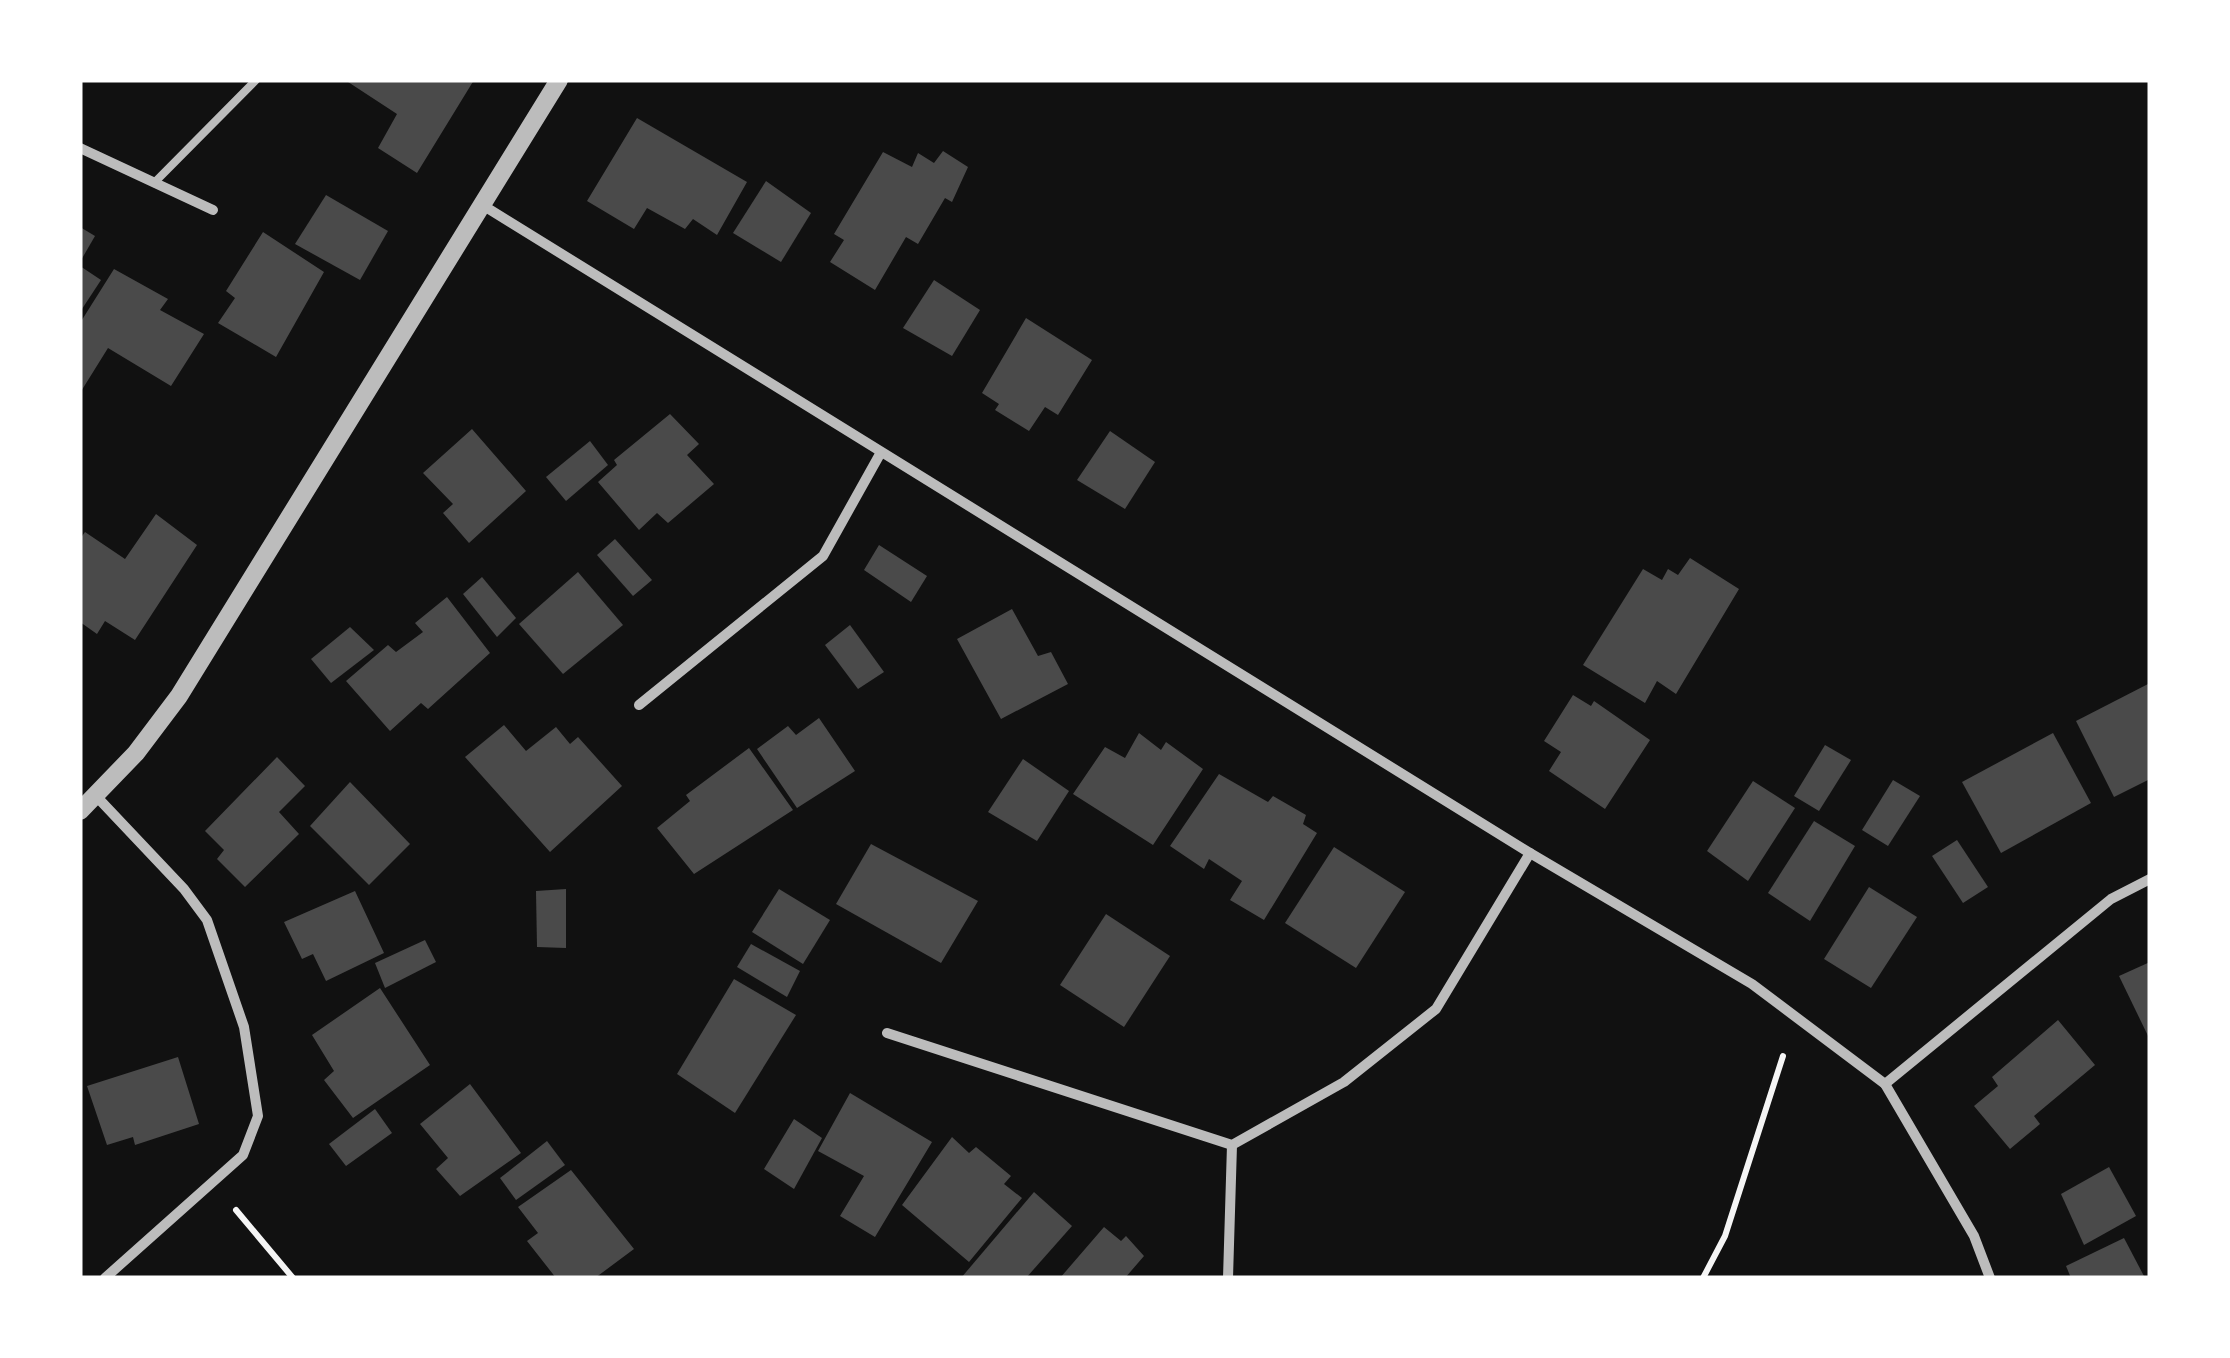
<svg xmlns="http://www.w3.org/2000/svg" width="2230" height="1358" viewBox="0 0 2230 1358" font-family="Raleway,sans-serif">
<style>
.building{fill:#4a4a4a}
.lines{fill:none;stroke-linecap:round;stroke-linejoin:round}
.path{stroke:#f5f5f5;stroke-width:6}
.service{stroke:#bcbcbc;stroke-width:8}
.minor{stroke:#bcbcbc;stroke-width:10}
.tertiary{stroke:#bcbcbc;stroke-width:18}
</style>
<rect width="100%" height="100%" fill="#111"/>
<g class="building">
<path d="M345,80H474L417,173L378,148L397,114Z"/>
<path d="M637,118L747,182L717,235L693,219L685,229L647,208L634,229L587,201Z"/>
<path d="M943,151L968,167L952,202L945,198L918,244L906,237L875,290L830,262L844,240L834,234L883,152L912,167L918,153L934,163Z"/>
<path d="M766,181L811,213L781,262L733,233Z"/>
<path d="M326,195L388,231L360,280L295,244Z"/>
<path d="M80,227L95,236L80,262Z"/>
<path d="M263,232L324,272L276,357L218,323L235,298L226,291Z"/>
<path d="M80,266L101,280L80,312Z"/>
<path d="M114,269L168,299L160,310L204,334L171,386L108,348L80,393V323Z"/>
<path d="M934,280L980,310L952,356L903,328Z"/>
<path d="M1026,318L1092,360L1058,415L1045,407L1029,431L995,410L999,404L982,393Z"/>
<path d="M670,414L699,444L687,455L714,484L668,523L657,513L639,530L598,482L617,465L614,460Z"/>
<path d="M472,429L526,491L469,543L443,513L453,504L423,473Z"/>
<path d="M1110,431L1155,462L1125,509L1077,480Z"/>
<path d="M590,441L608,465L566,501L546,477Z"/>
<path d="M156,514L197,545L135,640L105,621L97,634L80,622V539L85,532L125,559Z"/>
<path d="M615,539L652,580L633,596L597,555Z"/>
<path d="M879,545L927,576L911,602L864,570Z"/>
<path d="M1690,558L1739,589L1676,694L1657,681L1645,703L1583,665L1643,569L1662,580L1668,569L1678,575Z"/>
<path d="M578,572L623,625L563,674L519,624Z"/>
<path d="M482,577L516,618L497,637L463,594Z"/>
<path d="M447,597L490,653L428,709L421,703L390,731L346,681L388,645L396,652L423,632L415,623Z"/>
<path d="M1012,609L1038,656L1051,652L1068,684L1001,719L957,639Z"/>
<path d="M850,625L884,672L858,689L825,645Z"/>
<path d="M350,627L374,650L331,683L311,659Z"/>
<path d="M2150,683V779L2114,797L2076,721Z"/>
<path d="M1573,695L1591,706L1594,701L1650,740L1605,809L1549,771L1561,752L1544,741Z"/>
<path d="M819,718L855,771L797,808L757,749L788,726L796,735Z"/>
<path d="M504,725L526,751L556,727L570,744L578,737L622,786L550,852L465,757Z"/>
<path d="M1139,733L1161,750L1166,742L1203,769L1153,845L1073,794L1105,747L1125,758Z"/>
<path d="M2053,733L2091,803L2001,853L1962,782Z"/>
<path d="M1825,745L1851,760L1819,811L1794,796Z"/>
<path d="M749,748L793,810L694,874L657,828L690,801L686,795Z"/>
<path d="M277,757L305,786L279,812L299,834L245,887L217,859L224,850L205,831Z"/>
<path d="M1023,759L1069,791L1037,841L988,812Z"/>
<path d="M1219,774L1268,802L1273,796L1306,815L1303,824L1317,833L1264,920L1230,900L1242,881L1209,859L1204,869L1170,846Z"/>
<path d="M1893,780L1920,796L1888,846L1862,830Z"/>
<path d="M1753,781L1795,808L1748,881L1707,851Z"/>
<path d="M350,782L410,844L369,885L310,826Z"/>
<path d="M1814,821L1855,846L1810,921L1768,893Z"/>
<path d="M1957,840L1988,887L1963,903L1932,856Z"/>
<path d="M871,844L978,901L941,963L836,904Z"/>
<path d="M1334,847L1405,892L1356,968L1285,923Z"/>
<path d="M1869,887L1917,917L1871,988L1824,959Z"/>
<path d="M566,889V948L537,947L536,891Z"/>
<path d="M779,889L830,920L803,964L752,932Z"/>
<path d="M355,891L384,953L326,981L313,954L302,959L284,922Z"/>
<path d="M1106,914L1170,956L1124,1027L1060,985Z"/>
<path d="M425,940L436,962L385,988L375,963Z"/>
<path d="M751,944L800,971L787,997L737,967Z"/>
<path d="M2150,962V1040L2119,976Z"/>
<path d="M734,979L796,1015L735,1113L677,1074Z"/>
<path d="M380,988L430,1065L353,1118L324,1080L334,1071L312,1035Z"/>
<path d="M2058,1020L2095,1065L2034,1116L2040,1124L2010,1149L1974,1106L1998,1086L1992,1077Z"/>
<path d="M178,1057L199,1124L135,1145L133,1137L107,1145L87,1086Z"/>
<path d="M470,1084L521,1153L460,1196L436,1169L448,1158L420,1124Z"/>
<path d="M850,1093L932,1142L875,1237L840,1216L864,1176L818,1151Z"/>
<path d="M375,1109L392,1133L346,1166L329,1144Z"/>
<path d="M794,1119L822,1138L794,1189L764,1169Z"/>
<path d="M952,1137L969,1153L976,1147L1011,1176L1004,1184L1022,1198L969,1262L902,1205Z"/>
<path d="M547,1141L565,1165L516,1200L500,1178Z"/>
<path d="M2109,1167L2136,1216L2084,1245L2061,1194Z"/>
<path d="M571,1170L634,1249L595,1278H556L527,1241L538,1233L518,1207Z"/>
<path d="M1034,1192L1072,1226L1026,1278H961Z"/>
<path d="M1104,1227L1121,1241L1126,1236L1144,1256L1125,1278H1060Z"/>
<path d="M2124,1238L2145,1278H2071L2066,1266Z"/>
</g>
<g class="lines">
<g class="path">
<path d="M236,1210L293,1278"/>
<path d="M1703,1278L1725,1236L1783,1056"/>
</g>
<path class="service" d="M154,183L256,80"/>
<g class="minor">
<path d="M80,148L213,210"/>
<path d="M484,206L1530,853L1752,984L1885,1084L1974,1236L1990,1278"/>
<path d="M639,705L823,556L880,454"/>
<path d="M97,797L184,889L207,920L244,1027L258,1116L243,1155L105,1278"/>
<path d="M887,1033L1232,1145L1344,1082L1436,1009L1530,853"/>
<path d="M1885,1084L2111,899L2150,879"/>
<path d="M1228,1278L1232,1145"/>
</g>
<path class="tertiary" d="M80,811L136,753L179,696L559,80"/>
</g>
<rect width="2230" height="1358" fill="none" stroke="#ffffff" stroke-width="165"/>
</svg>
